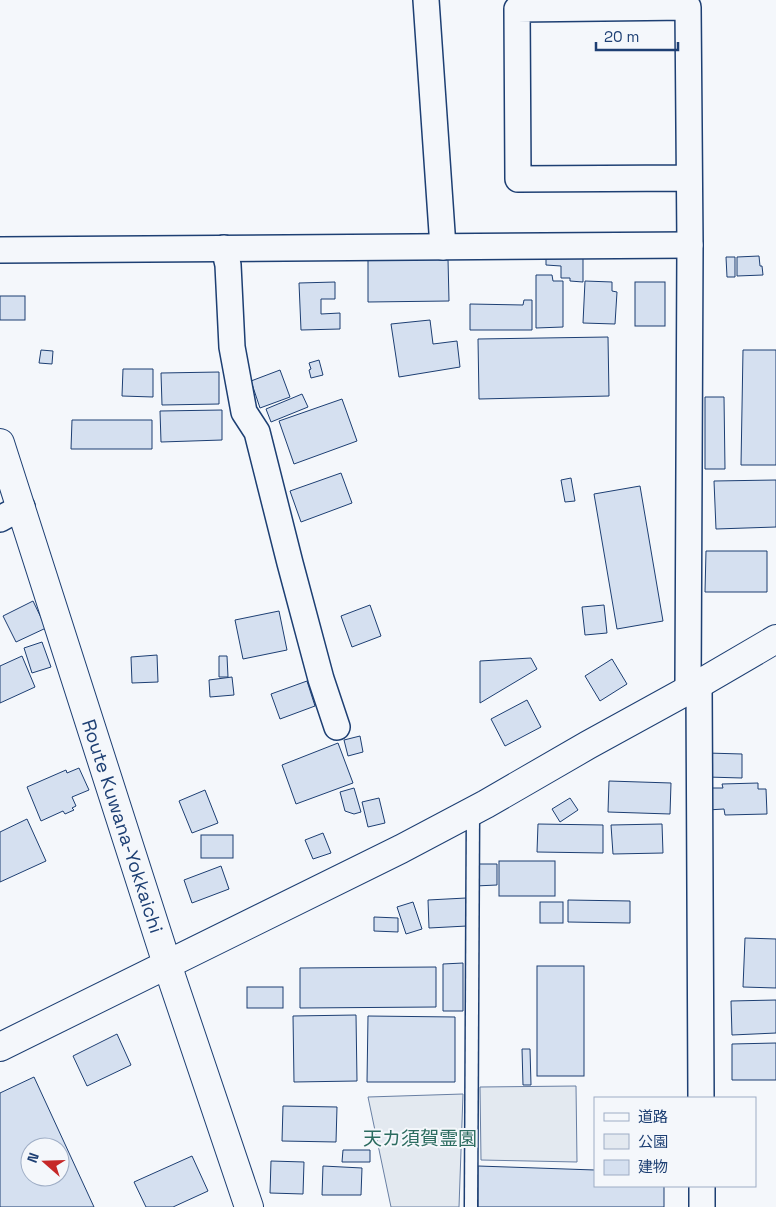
<svg xmlns="http://www.w3.org/2000/svg" width="776" height="1207" viewBox="0 0 776 1207" font-family="'Space Grotesk','Noto Sans JP',sans-serif">
<style>
.green{fill:#e3e9f0;stroke:#687fa3}
.building{fill:#d5e0f0;stroke:#1d3f73;fill-rule:evenodd}
.lines{fill:none;stroke-linecap:round;stroke-linejoin:round}
.lane-casing{stroke:#1d3f73;stroke-width:15}
.street-casing{stroke:#1d3f73;stroke-width:28}
.secondary-casing{stroke:#1d3f73;stroke-width:30}
.lane{stroke:#f4f7fb;stroke-width:12}
.street{stroke:#f4f7fb;stroke-width:25}
.secondary{stroke:#f4f7fb;stroke-width:28}
.labels{text-anchor:middle;stroke-width:4;stroke-linejoin:round;paint-order:stroke}
.street-label{font-size:19px;fill:#1d3f73;stroke:#f4f7fb}
.park-label{font-size:19px;fill:#2c6c60;stroke:#f4f7fb}
</style>
<rect width="100%" height="100%" fill="#f4f7fb"/>
<g class="green">
<path d="M576,1086L577,1162L481,1160L480,1087Z"/>
<path d="M463,1094L459,1207H391L368,1097Z"/>
</g>
<g class="building">
<path d="M546,255L583,256V282L570,281V278H561V266L546,265Z"/>
<path d="M759,256L760,266H762L763,275L737,276V257Z"/>
<path d="M726,257H735V277H727Z"/>
<path d="M448,259L449,301L368,302V260Z"/>
<path d="M536,275H552L553,281H563V327L536,328Z"/>
<path d="M585,281L612,282V291L617,292L615,324L583,323Z"/>
<path d="M335,282V299H321V314L340,313V329L301,330L299,283Z"/>
<rect x="635" y="282" width="30" height="44"/>
<rect x="0" y="296" width="25" height="24"/>
<path d="M524,300H532V330H470V304L523,305Z"/>
<path d="M430,320L433,344L457,341L460,367L399,377L391,324Z"/>
<path d="M608,337L609,396L479,399L478,339Z"/>
<path d="M41,350L53,351L52,364L39,363Z"/>
<path d="M743,350H776V465H741Z"/>
<path d="M319,360L323,375L311,378L309,370L311,369L309,363Z"/>
<path d="M123,369H153V397L122,396Z"/>
<path d="M280,370L290,397L260,408L251,381Z"/>
<path d="M219,372V404L162,405L161,373Z"/>
<path d="M302,394L308,407L271,422L266,409Z"/>
<path d="M705,397H724L725,469H705Z"/>
<path d="M342,399L357,441L294,464L279,421Z"/>
<path d="M222,410V440L161,442L160,411Z"/>
<path d="M72,420H152V449H71Z"/>
<path d="M341,473L352,503L301,522L290,491Z"/>
<path d="M571,478L575,501L565,502L561,480Z"/>
<path d="M776,480V527L716,529L714,481Z"/>
<path d="M640,486L663,621L617,629L594,494Z"/>
<path d="M706,551H767V592H705Z"/>
<path d="M33,601L46,628L16,642L3,616Z"/>
<path d="M370,605L381,636L352,647L341,616Z"/>
<path d="M604,605L607,633L585,635L582,607Z"/>
<path d="M279,611L287,650L243,659L235,620Z"/>
<path d="M42,642L51,667L32,673L24,648Z"/>
<path d="M157,655L158,682L132,683L131,657Z"/>
<path d="M22,656L35,687L0,703V666Z"/>
<path d="M219,656H227L228,677H219Z"/>
<path d="M531,658L537,669L480,703V661Z"/>
<path d="M612,659L627,684L600,701L585,676Z"/>
<path d="M232,677L234,695L210,697L209,680Z"/>
<path d="M307,681L315,706L280,719L271,694Z"/>
<path d="M527,700L541,727L505,746L491,719Z"/>
<path d="M360,736L363,752L348,756L344,740Z"/>
<path d="M338,743L353,783L296,804L282,765Z"/>
<path d="M707,753L742,754V778L707,777Z"/>
<path d="M79,768L89,790L72,797L76,806L72,808L74,810L65,814L63,811L41,821L27,787L66,770L67,773Z"/>
<path d="M609,781L671,783L670,814L608,812Z"/>
<path d="M758,783V789H766L767,814L725,815L724,809L707,810L706,788H723L722,784Z"/>
<path d="M354,788L361,812L354,814L345,811L340,792Z"/>
<path d="M205,790L218,823L192,833L179,801Z"/>
<path d="M379,798L385,823L368,827L362,802Z"/>
<path d="M570,798L578,810L560,822L552,809Z"/>
<path d="M27,819L46,861L0,882V832Z"/>
<path d="M538,824L603,825V853L537,852Z"/>
<path d="M662,824L663,853L613,854L611,825Z"/>
<path d="M323,833L331,853L313,859L305,840Z"/>
<rect x="201" y="835" width="32" height="23"/>
<rect x="499" y="861" width="56" height="35"/>
<path d="M475,864H497V885L475,886Z"/>
<path d="M221,866L229,889L192,903L184,880Z"/>
<path d="M466,898L467,926L429,928L428,900Z"/>
<path d="M568,900L630,901V923L568,922Z"/>
<path d="M413,902L422,929L406,934L397,907Z"/>
<rect x="540" y="902" width="23" height="21"/>
<path d="M374,917L398,918V932L374,931Z"/>
<path d="M745,938L776,939V988L743,987Z"/>
<path d="M463,963V1011H443V964Z"/>
<rect x="537" y="966" width="47" height="110"/>
<path d="M436,967V1007L300,1008V968Z"/>
<rect x="247" y="987" width="36" height="21"/>
<path d="M776,1000V1033L732,1035L731,1001Z"/>
<path d="M356,1015L357,1081L294,1082L293,1016Z"/>
<path d="M368,1016L455,1017V1082H367Z"/>
<path d="M117,1034L131,1065L87,1086L73,1056Z"/>
<path d="M776,1043V1080H732V1044Z"/>
<path d="M522,1049H530L531,1085H523Z"/>
<path d="M34,1077L94,1207H0V1093ZM30,1147H60V1177H30Z"/>
<path d="M283,1106L337,1107L336,1142L282,1141Z"/>
<path d="M343,1150H370V1162H342Z"/>
<path d="M192,1156L208,1191L173,1207H146L134,1182Z"/>
<path d="M271,1161L304,1162L303,1194L270,1193Z"/>
<path d="M323,1166L362,1168L361,1195H322Z"/>
<path d="M478,1166L595,1170V1186H664V1207H478Z"/>
</g>
<g class="lines">
<defs>
<path id="lane" d="M471,1207L473,811"/>
<g id="street">
<path d="M426,0L443,247"/>
<path d="M224,248L228,265L232,347L244,412L257,432L290,563L321,679L337,727"/>
<path d="M0,250L690,245"/>
<path d="M0,519L22,507"/>
<path d="M699,684L701,1098"/>
<path d="M688,690L690,245L688,7L517,9L518,179L689,178"/>
<path d="M702,1186V1207"/>
</g>
<g id="secondary">
<path d="M0,443L167,964L249,1207"/>
<path d="M0,1047L401,849L486,804L588,745L699,684L776,639"/>
</g>
</defs>
<use href="#lane" class="lane-casing"/>
<use href="#street" class="street-casing"/>
<use href="#secondary" class="secondary-casing"/>
<use href="#lane" class="lane"/>
<use href="#street" class="street"/>
<use href="#secondary" class="secondary"/>
</g>
<g class="labels">
<g class="street-label">
<text transform="translate(123 826) rotate(72)" y="7">Route Kuwana-Yokkaichi</text>
</g>
<g class="park-label">
<text x="420" y="1145">天カ須賀霊園</text>
</g>
</g>
<rect x="594" y="1097" width="162" height="90" fill="#f4f7fb" stroke="#9eadc5"/>
<rect x="604" y="1113" width="25" height="8" fill="#f4f7fb" stroke="#9eadc5"/>
<text x="638" y="1122" font-size="15" fill="#1d3f73">道路</text>
<rect x="604" y="1134" width="25" height="15" fill="#e3e9f0" stroke="#9eadc5"/>
<text x="638" y="1147" font-size="15" fill="#1d3f73">公園</text>
<rect x="604" y="1160" width="25" height="15" fill="#d5e0f0" stroke="#9eadc5"/>
<text x="638" y="1172" font-size="15" fill="#1d3f73">建物</text>
<g transform="translate(45 1162) rotate(290)"><circle r="24" fill="#f4f7fb" stroke="#9eadc5"/>
<path d="M0-4L9 19L0 12L-9 19Z" fill="#c62828"/>
<text y="-8" font-size="14" font-weight="bold" text-anchor="middle" fill="#1d3f73">N</text>
</g>
<path d="M596 42v8h82v-8" fill="none" stroke="#1d3f73" stroke-width="2.5"/>
<text x="604" y="42" font-size="15" fill="#1d3f73" stroke="#f4f7fb" stroke-width="4" paint-order="stroke">20 m</text>
</svg>
